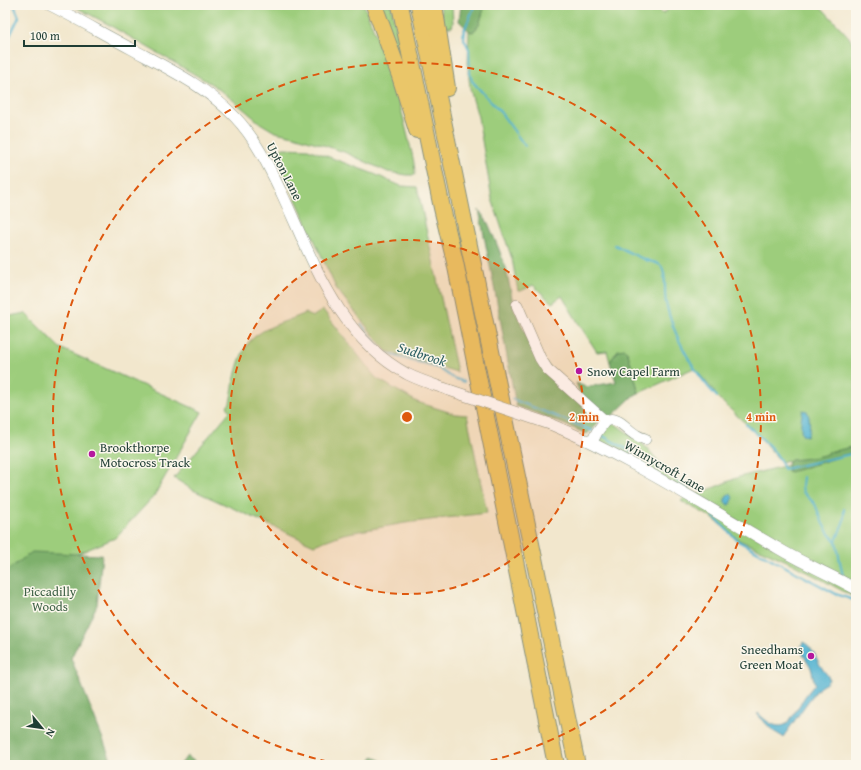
<svg xmlns="http://www.w3.org/2000/svg" width="861" height="770" viewBox="0 0 861 770" font-family="'Gentium Book Plus',serif">
<style>
.green{fill:#9dcd7c;stroke:#5e8558}
.forest{fill:#7eb06c;stroke:#4e7650}
.water{fill:#52b3d1;stroke:#387882}
.lines{fill:none;stroke-linecap:round;stroke-linejoin:round}
.stream{stroke:#52b3d1;stroke-width:2}
.minor-casing{stroke:#889280;stroke-width:12}
.highway-casing{stroke:#889280;stroke-width:18}
.minor{stroke:#fff;stroke-width:11}
.highway{stroke:#eac669;stroke-width:16}
.minor-bridge-casing{stroke:#889280;stroke-width:12;stroke-linecap:butt}
.minor-bridge{stroke:#fff;stroke-width:11}
.ring{fill:none;stroke:#de580e;stroke-width:2;stroke-dasharray:7 5}
.poi-dot{fill:#b5179e;stroke:#fbf7ec;stroke-width:1.5}
.labels{text-anchor:middle;stroke-width:3;stroke-linejoin:round;paint-order:stroke}
.street-label{font-size:13px;fill:#1f3d34;stroke:#fbf7ec}
.poi-label{font-size:13px;fill:#1f3d34;stroke:#fbf7ec;text-anchor:start}
.park-label{font-size:13px;fill:#3e6146;stroke:#fbf7ec}
.water-label{font-size:14px;font-style:italic;fill:#2e6063;stroke:#fbf7ec}
.centre{fill:#de580e;stroke:#fbf7ec;stroke-width:2}
.ring-label{font-size:12px;text-anchor:middle;font-weight:bold;fill:#de580e;stroke:#fbf7ec;stroke-width:3;stroke-linejoin:round;paint-order:stroke}
</style>
<rect width="100%" height="100%" fill="#fbf7ec"/>
<filter id="ink" filterUnits="userSpaceOnUse"><feTurbulence type="fractalNoise" baseFrequency=".025" numOctaves="2"/><feDisplacementMap in="SourceGraphic" scale="8" xChannelSelector="R" yChannelSelector="G"/><feConvolveMatrix kernelMatrix="1 2 1 2 8 2 1 2 1" color-interpolation-filters="sRGB"/></filter>
<filter id="wash" filterUnits="userSpaceOnUse"><feTurbulence type="fractalNoise" baseFrequency=".012" numOctaves="4" result="noise"/><feDisplacementMap in="SourceGraphic" scale="16" xChannelSelector="R" yChannelSelector="G"/><feGaussianBlur stdDeviation="0.9" result="paint"/><feColorMatrix in="noise" values="0 0 0 0 0 0 0 0 0 0 0 0 0 0 0 0 0 1.4 0 .05"/><feComposite in="paint" operator="in"/></filter>
<g filter="url(#wash)">
<rect width="100%" height="100%" fill="#f2e7cd"/>
<g class="green">
<path d="M72,5H364C381,47 397,89 407,133C410,147 415,161 415,175H407L388,172L344,152L323,145L294,136L275,132L260,123L233,100L213,85L104,22Z"/>
<path d="M377,5H391L407,77Z"/>
<path d="M440,5H452L453,23L452,27H444Z"/>
<path d="M485,5H656L662,14L675,5H819L849,37L856,51V588L600,442L599,437L611,421L642,443L672,476L696,495L739,477L789,465L788,460L781,462L758,435L717,397L713,390L694,368L639,393L628,354L618,350L610,362L607,351L597,352L579,324L562,296L552,303L533,285L521,291H518L512,259L492,199L478,117L470,89L468,67L469,31L473,32L479,25Z"/>
<path d="M284,148L308,149L374,174L401,186L417,187L457,372L386,351L336,288L276,155L278,150Z"/>
<path d="M323,310L376,378L417,402L455,414L467,415L487,513L405,523L343,534L314,545L193,490L174,478L230,411L227,406L230,403C234,383 238,347 257,335C270,325 291,320 306,313L312,317Z"/>
<path d="M25,313L60,348L202,412L154,496L115,538L32,573L5,594V317Z"/>
<path d="M685,497L856,593V598L789,562L739,540L711,517L681,501Z"/>
</g>
<g class="forest">
<path d="M461,5H485L479,25L473,32L469,31L459,21Z"/>
<path d="M479,210L488,223L498,247L506,268L514,308L532,348L598,421L596,426L587,434L546,417L516,406L498,307Z"/>
<path d="M625,349L628,354L639,393L633,396L611,417L600,412L580,394L576,383L586,387L616,382L610,362L618,350Z"/>
<path d="M856,446V452L790,472L788,471L787,463L791,460L810,458L824,455L830,452Z"/>
<path d="M32,552L102,555L97,605L71,658L113,765H5V572Z"/>
<path d="M187,756L199,765H180Z"/>
<path d="M374,756L387,765H369V763Z"/>
</g>
<g class="water">
<path d="M803,410L807,411C810,417 811,430 807,436L802,435C800,427 801,417 803,410Z"/>
<path d="M729,494L732,495L733,499L731,504L728,505L725,503V499Z"/>
<path d="M803,642C814,647 816,660 822,668C824,672 828,674 829,679C827,685 822,684 818,689C805,704 795,721 783,737L773,731L757,714L758,713C766,721 777,731 788,723L806,695L815,684C813,679 813,674 811,668C807,658 798,654 803,642Z"/>
</g>
<g class="lines">
<g class="stream">
<path d="M465,29L464,39L469,49L470,73L472,81L501,113L525,146"/>
<path d="M462,35L475,5"/>
<path d="M5,46L19,17L14,5"/>
<path d="M615,245C625,250 635,256 646,260C650,262 657,262 660,265C667,269 664,295 666,303C673,335 694,373 717,397"/>
<path d="M361,324L381,350"/>
<path d="M384,353L438,368L451,377L464,382"/>
<path d="M512,399L593,431"/>
<path d="M746,424C760,437 778,451 784,469L856,453"/>
<path d="M601,435L652,463L689,489"/>
<path d="M803,477L802,486L803,492L815,504L823,524L829,534L836,541"/>
<path d="M714,517L738,541L836,594L856,601"/>
<path d="M843,577L836,541L844,520V509"/>
</g>
</g>
</g>
<g filter="url(#ink)">
<g class="lines">
<defs>
<g id="minor">
<path d="M50,5C78,19 105,35 132,49C169,69 207,87 235,117C256,139 269,167 282,194C313,260 338,337 407,374C421,381 435,385 449,390"/>
<path d="M517,305L540,358L547,369L605,421C619,415 626,430 636,435C639,437 642,438 645,439"/>
<path d="M550,424C629,457 701,504 776,547C802,563 830,574 856,589"/>
<path d="M592,442L597,432L605,421"/>
</g>
<g id="highway">
<path d="M374,5L400,76L417,130"/>
<path d="M400,5L442,208L455,262L556,765"/>
<path d="M419,5L577,765"/>
<path d="M434,5L447,88"/>
</g>
</defs>
<use href="#minor" class="minor-casing"/>
<use href="#highway" class="highway-casing"/>
<use href="#minor" class="minor"/>
<use href="#highway" class="highway"/>
<defs>
<path id="minor-bridge" d="M449,390L550,424"/>
</defs>
<use href="#minor-bridge" class="minor-bridge-casing"/>
<use href="#minor-bridge" class="minor-bridge"/>
</g>
</g>
<circle cx="407" cy="417" r="177" fill="#de580e" fill-opacity=".12"/>
<g class="ring">
<circle cx="407" cy="417" r="177"/>
<path d="M339 764A354 354 0 1 1 475 764"/>
</g>
<g class="poi-dot">
<circle cx="579" cy="371" r="4"/>
<circle cx="92" cy="454" r="4"/>
<circle cx="811" cy="656" r="4"/>
</g>
<g class="labels">
<g class="street-label">
<text transform="translate(285 171) rotate(63)" y="5">Upton Lane</text>
<text transform="translate(665 466) rotate(30)" y="5">Winnycroft Lane</text>
</g>
<g class="poi-label">
<text x="587" y="376">Snow Capel Farm</text>
<text x="100" y="452">Brookthorpe<tspan x="100" dy="15">Motocross Track</tspan></text>
<text x="803" y="654" text-anchor="end">Sneedhams<tspan x="803" dy="15">Green Moat</tspan></text>
</g>
<g class="park-label">
<text x="50" y="596">Piccadilly<tspan x="50" dy="15">Woods</tspan></text>
</g>
<g class="water-label">
<text transform="translate(422 354) rotate(18)" y="5">Sudbrook</text>
</g>
</g>
<circle cx="407" cy="417" r="6" class="centre"/>
<g class="ring-label">
<text x="584" y="421">2 min</text>
<text x="761" y="421">4 min</text>
</g>
<rect width="861" height="770" fill="none" stroke="#fbf7ec" stroke-width="20"/>
<g transform="translate(42 728) rotate(119)" stroke="#fbf7ec" stroke-width="3" paint-order="stroke">
<path d="M0-3L7 15L0 10L-7 15Z" fill="#1f3d34"/>
<text y="-6" font-size="11" font-weight="bold" text-anchor="middle" fill="#1f3d34">N</text>
</g>
<path d="M24 40v6h111v-6" fill="none" stroke="#1f3d34" stroke-width="2"/>
<text x="30" y="40" font-size="12" fill="#1f3d34" stroke="#fbf7ec" stroke-width="3" paint-order="stroke">100 m</text>
</svg>
